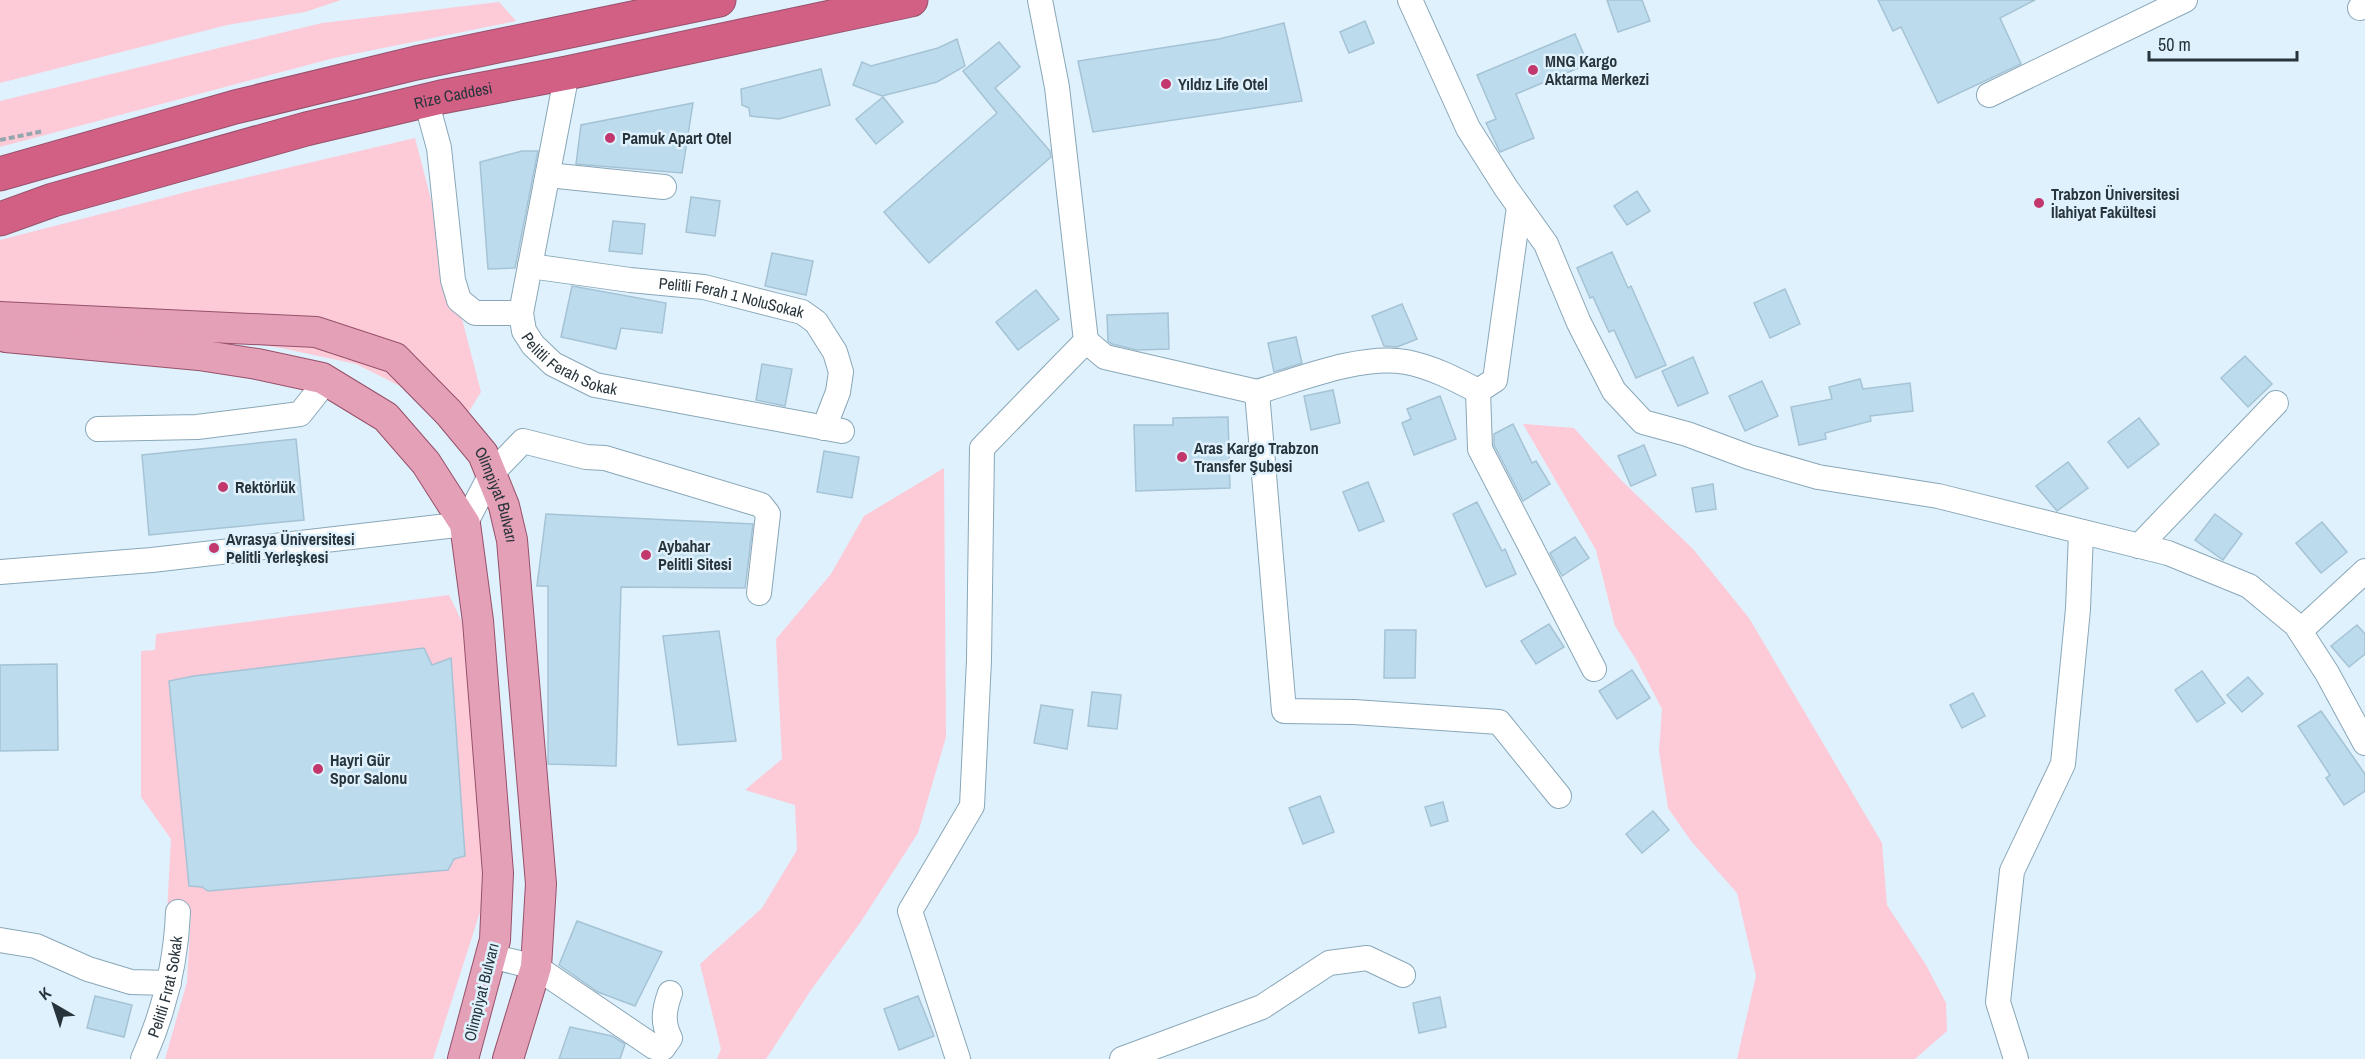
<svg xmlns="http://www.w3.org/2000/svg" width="2365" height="1059" viewBox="0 0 2365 1059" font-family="'Archivo Narrow',sans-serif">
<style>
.green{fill:#fdcad7}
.building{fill:#bcdbec;stroke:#a5c3d5;stroke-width:1.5}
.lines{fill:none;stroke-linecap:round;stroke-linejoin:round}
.minor-casing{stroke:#89a7b8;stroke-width:26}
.major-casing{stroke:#96516b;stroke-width:32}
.highway-casing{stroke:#96516b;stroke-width:35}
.path{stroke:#96a6af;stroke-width:4;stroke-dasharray:6 3;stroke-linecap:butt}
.minor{stroke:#fff;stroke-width:24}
.major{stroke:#e4a0b6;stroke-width:30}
.highway{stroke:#d26085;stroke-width:33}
.poi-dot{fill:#c2376c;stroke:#dff1fc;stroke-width:2}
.labels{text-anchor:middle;stroke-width:5;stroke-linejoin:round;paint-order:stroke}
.poi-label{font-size:16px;font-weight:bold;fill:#28343b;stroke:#dff1fc;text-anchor:start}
.street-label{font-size:16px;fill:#28343b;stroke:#dff1fc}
</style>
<rect width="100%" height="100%" fill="#dff1fc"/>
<g class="green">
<path d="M0,0H341L305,12L227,25L0,83Z"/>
<path d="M499,2L516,21L334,58L0,147V101L322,23Z"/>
<path d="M415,138L481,392L453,437L400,386L356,364L281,348L209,338L0,317V240L198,189Z"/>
<path d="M1523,424L1574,428L1622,481L1693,549L1749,618L1882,843L1887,905L1926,965L1946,1003L1947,1031L1915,1059H1737L1756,976L1737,893L1691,841L1668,808L1659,751L1662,709L1637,661L1615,626L1596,550Z"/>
<path d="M944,468L946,737L918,833L860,923L811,990L766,1059H717L721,1049L700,964L762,908L797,850L795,805L745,790L782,759L776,639L831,574L864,516Z"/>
<path d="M449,595L467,632L488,887L433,1059H165L187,982L191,912L167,913L171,839L141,797V651L155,650L156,634Z"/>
</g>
<g class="building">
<path d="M1607,0H1642L1650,21L1618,32Z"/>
<path d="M1878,0H2035L2000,18L2021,64L1938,103L1901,27L1893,31Z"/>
<path d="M1365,21L1374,43L1349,53L1340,32Z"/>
<path d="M1284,23L1302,101L1093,132L1078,61L1219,39Z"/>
<path d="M1575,34L1588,64L1516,94L1534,138L1500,152L1486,123L1496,119L1477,75Z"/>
<path d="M957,39L965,66L937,82L882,96L853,85L862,62L871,66L938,48Z"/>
<path d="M999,42L1020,67L995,88L1050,151L1051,157L929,263L884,212L997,113L963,71Z"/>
<path d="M821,69L830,105L779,119L750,116L749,108L742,105L741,89Z"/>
<path d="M883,97L903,122L876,144L856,119Z"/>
<path d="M693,103L682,173L576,164L581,125Z"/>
<path d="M522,151H538L515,268L488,269L480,162Z"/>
<path d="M1637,191L1650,211L1627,225L1614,206Z"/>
<path d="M691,197L720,201L715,236L686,232Z"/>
<path d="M613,221L645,224L642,254L609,251Z"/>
<path d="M1612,252L1628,288L1631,286L1666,365L1636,378L1614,330L1609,332L1593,297L1590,298L1577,268Z"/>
<path d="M772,253L813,261L806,295L765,286Z"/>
<path d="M572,286L666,303L662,333L621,328L616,349L561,337Z"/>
<path d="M1785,289L1800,324L1770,338L1754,303Z"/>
<path d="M1036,290L1059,319L1018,350L996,322Z"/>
<path d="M1402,304L1417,339L1397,347L1384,346L1372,316Z"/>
<path d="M1168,313L1169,349L1137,350L1112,344L1108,341L1107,315Z"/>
<path d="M1296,337L1302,363L1274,372L1268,343Z"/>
<path d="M2245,356L2272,384L2248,407L2221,378Z"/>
<path d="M1693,357L1708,393L1678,406L1662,371Z"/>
<path d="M762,364L792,369L785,406L756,400Z"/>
<path d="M1860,379L1863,389L1910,383L1913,411L1870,416L1871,421L1825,433L1826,439L1799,445L1791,407L1832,399L1829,387Z"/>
<path d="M1762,381L1778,416L1745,431L1729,396Z"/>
<path d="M1333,390L1340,423L1311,430L1304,396Z"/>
<path d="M1440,396L1456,439L1414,455L1402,423L1411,419L1407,409Z"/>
<path d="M1228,417L1230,488L1136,491L1134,425H1173V418Z"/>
<path d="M2139,418L2159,444L2128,468L2108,442Z"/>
<path d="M1513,424L1532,463L1536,461L1550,484L1523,501L1494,445V434Z"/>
<path d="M296,439L304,520L149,535L142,455Z"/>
<path d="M1644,445L1656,475L1631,486L1618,456Z"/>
<path d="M824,451L859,457L852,498L817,492Z"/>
<path d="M2068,462L2088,488L2057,511L2036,486Z"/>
<path d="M1368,482L1384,521L1359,531L1343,492Z"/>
<path d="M1713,484L1716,509L1696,512L1692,488Z"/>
<path d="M1477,502L1502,551L1505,549L1516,574L1486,587L1453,514Z"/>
<path d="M546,514L753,524L745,588L621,587L616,766L548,764V586H537Z"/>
<path d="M2215,514L2242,534L2223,560L2195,540Z"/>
<path d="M2322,522L2347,552L2321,573L2296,543Z"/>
<path d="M1575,537L1589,558L1562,576L1550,553Z"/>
<path d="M1549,624L1564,647L1536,664L1521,641Z"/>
<path d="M2357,625L2365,634V654L2349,667L2331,646Z"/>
<path d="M1385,630H1416L1415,678H1384Z"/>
<path d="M719,631L736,741L678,745L663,636Z"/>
<path d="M424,648L432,665L451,658L465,856L454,859L448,870L208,891L202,887L189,886L169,681L194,676Z"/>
<path d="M57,664L58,750L0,751V665Z"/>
<path d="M1632,670L1650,698L1617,719L1599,691Z"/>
<path d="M2202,671L2225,703L2197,722L2175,690Z"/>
<path d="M2248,677L2263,694L2242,712L2227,695Z"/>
<path d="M1092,692L1121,695L1117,729L1088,726Z"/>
<path d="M1973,693L1985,716L1962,728L1950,705Z"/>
<path d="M1041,705L1073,710L1067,749L1034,743Z"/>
<path d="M2321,711L2365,774V791L2344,805L2326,778L2330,775L2298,726Z"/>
<path d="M1320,796L1334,832L1303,844L1289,808Z"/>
<path d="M1443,802L1448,821L1431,826L1425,807Z"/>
<path d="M1653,811L1669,830L1642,853L1626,834Z"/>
<path d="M577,921L662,952L635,1006L598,992L559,965Z"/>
<path d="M95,996L132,1005L124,1037L87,1028Z"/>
<path d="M918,996L934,1036L899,1050L884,1009Z"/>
<path d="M1440,997L1446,1027L1419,1033L1413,1003Z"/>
<path d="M570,1027L612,1036L625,1044L620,1059H559Z"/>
</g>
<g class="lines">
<defs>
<g id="minor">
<path d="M1410,0L1468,128L1506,188L1546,244L1579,323L1614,391L1643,422L1687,434L1749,457L1818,477L1938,496L2168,553L2249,586L2296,625L2327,673L2365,743"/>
<path d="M2360,8L2365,5"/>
<path id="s1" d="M567,73L521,313L524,331L533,345L553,364L595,385L842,431"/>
<path d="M1989,95L2185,0"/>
<path d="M426,100L439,148L453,280L459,300L475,313H521"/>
<path d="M548,175L664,187"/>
<path d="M1519,207L1495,380L1478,391C1455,379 1432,367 1406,362C1362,354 1300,379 1257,392L1284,711L1354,712L1499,722L1559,796"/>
<path id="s2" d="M530,266L630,280L704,287L802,312L816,322L835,352L841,372L838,392L824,428"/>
<path d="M1086,341L1105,357L1257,392"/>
<path d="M1478,391L1480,449L1594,669"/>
<path d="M98,429L197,427L300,414L326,381"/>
<path d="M2139,546L2276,403"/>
<path d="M0,572L152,560L465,524L491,474L523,441L586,457L605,458L761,505L768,514L759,593"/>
<path d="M2300,631L2365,571"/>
<path d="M0,940L36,946L88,969L131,982L169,983"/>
<path d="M490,956L536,967L654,1047L663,1048L670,1038C662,1022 664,1010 670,993"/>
<path id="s3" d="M143,1059C164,1012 176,963 178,912"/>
<path d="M958,1059L910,911L972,806L979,660L982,448L1086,341L1057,87L1040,0"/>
<path d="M1122,1059L1262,1007L1329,963L1367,958L1403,975"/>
<path d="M2016,1059L1998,1002L2012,871L2063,764L2078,609L2081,533"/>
</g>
<g id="major">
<path id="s4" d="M0,317L316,332L395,358L449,413L483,454L504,506L512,540L541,884L536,967L508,1059"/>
<path d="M6,337L199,355L257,364L322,378L386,417L426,463L465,524L478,621L498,873L495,940L463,1059"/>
</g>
<g id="highway">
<path d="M0,174L235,107L416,63L719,0"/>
<path id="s5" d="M0,219L53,200L306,129L441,97L567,73L911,0"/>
</g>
</defs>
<use href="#minor" class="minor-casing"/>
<use href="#major" class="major-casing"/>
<use href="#highway" class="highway-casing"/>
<path class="path" d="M0,140L44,131"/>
<use href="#minor" class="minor"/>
<use href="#major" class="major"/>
<use href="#highway" class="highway"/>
</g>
<g class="poi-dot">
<circle cx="1533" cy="70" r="6"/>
<circle cx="1166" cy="84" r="6"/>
<circle cx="610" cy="138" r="6"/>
<circle cx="2039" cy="203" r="6"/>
<circle cx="1182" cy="457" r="6"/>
<circle cx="223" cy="487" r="6"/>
<circle cx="214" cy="548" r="6"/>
<circle cx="646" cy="555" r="6"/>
<circle cx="318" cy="769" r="6"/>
</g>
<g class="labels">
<g class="poi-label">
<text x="1545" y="67">MNG Kargo<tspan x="1545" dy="18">Aktarma Merkezi</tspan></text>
<text x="1178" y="90">Yıldız Life Otel</text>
<text x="622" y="144">Pamuk Apart Otel</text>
<text x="2051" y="200">Trabzon Üniversitesi<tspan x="2051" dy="18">İlahiyat Fakültesi</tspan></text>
<text x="1194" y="454">Aras Kargo Trabzon<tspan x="1194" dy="18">Transfer Şubesi</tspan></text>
<text x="235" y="493">Rektörlük</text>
<text x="226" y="545">Avrasya Üniversitesi<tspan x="226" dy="18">Pelitli Yerleşkesi</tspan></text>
<text x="658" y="552">Aybahar<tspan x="658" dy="18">Pelitli Sitesi</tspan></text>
<text x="330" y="766">Hayri Gür<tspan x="330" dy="18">Spor Salonu</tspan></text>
</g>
<g class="street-label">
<text dy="6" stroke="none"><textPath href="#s5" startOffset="470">Rize Caddesi</textPath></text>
<text dy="6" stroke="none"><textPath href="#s2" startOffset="204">Pelitli Ferah 1 NoluSokak</textPath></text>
<text dy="6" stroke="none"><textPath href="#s1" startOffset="321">Pelitli Ferah Sokak</textPath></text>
<text dy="6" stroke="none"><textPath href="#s4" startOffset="573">Olimpiyat Bulvarı</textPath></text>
<text dy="6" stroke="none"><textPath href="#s3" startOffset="76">Pelitli Fırat Sokak</textPath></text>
<text transform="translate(481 992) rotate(-76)" y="6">Olimpiyat Bulvarı</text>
</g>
</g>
<g transform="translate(54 1005) rotate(321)" stroke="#dff1fc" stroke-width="4.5" paint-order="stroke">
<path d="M0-4.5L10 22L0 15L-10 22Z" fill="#28343b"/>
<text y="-9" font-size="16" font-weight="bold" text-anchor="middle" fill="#28343b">K</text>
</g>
<path d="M2149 51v9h148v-9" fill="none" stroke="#28343b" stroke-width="3"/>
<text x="2158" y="51" font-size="18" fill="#28343b" stroke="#dff1fc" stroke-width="4.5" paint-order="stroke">50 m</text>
</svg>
